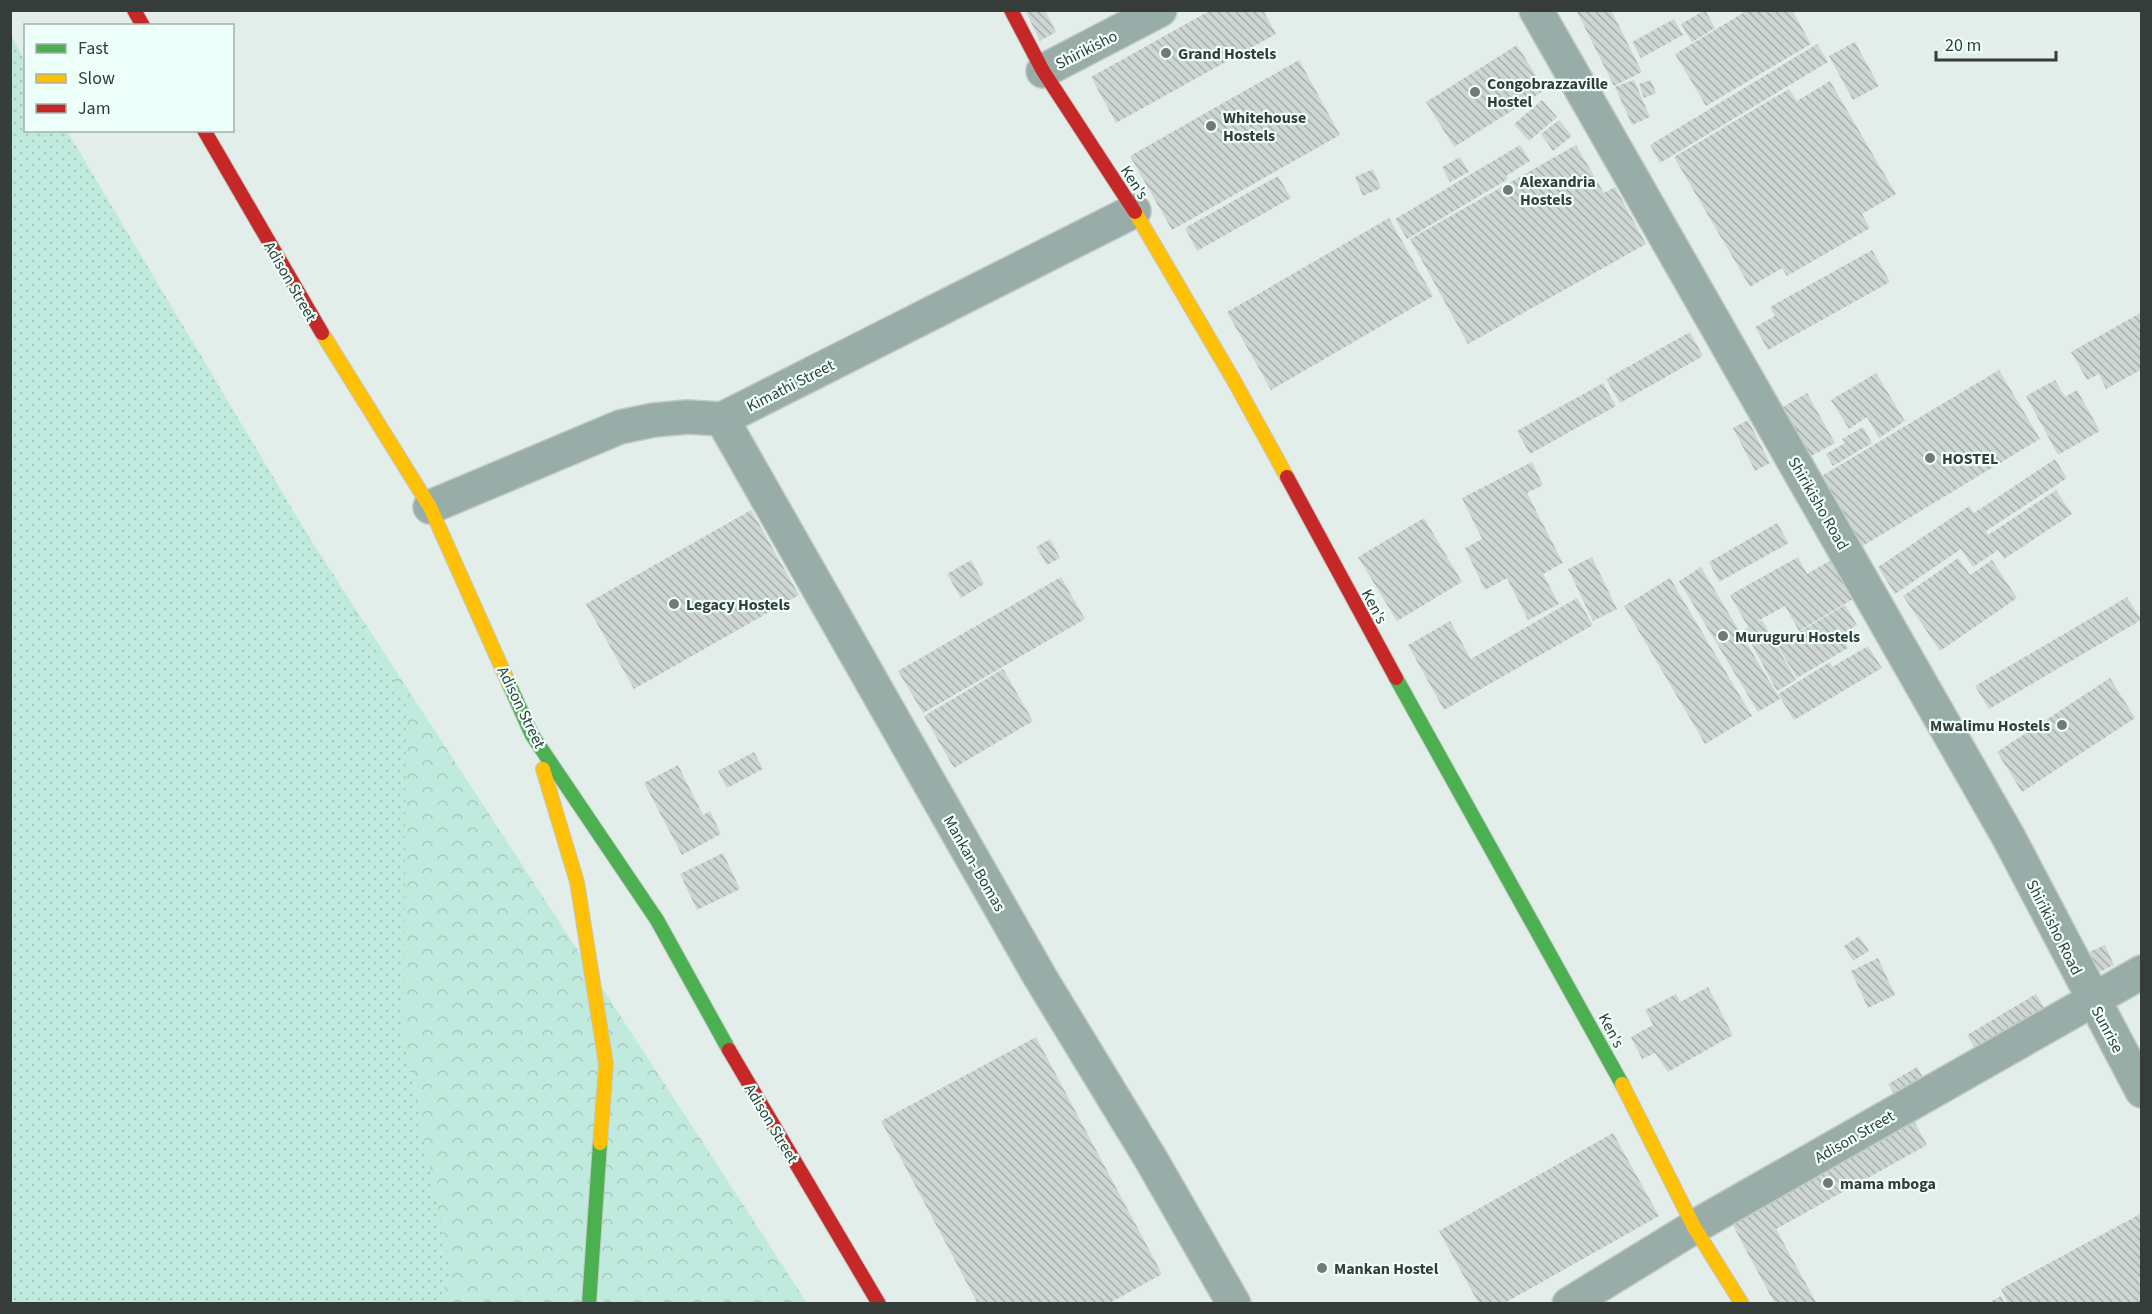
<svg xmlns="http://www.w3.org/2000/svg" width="2152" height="1314" viewBox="0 0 2152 1314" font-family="'Source Sans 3',sans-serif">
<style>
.forest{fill:url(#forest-crowns)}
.park{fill:url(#park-dots)}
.building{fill:url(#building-back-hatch)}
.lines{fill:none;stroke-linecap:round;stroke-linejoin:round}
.street-casing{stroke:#c1cac7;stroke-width:36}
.fast-casing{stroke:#c1cac7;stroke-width:16}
.slow-casing{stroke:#c1cac7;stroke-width:16}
.jam-casing{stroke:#c1cac7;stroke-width:16}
.street{stroke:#99ada8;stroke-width:33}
.fast{stroke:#4caf50;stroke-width:14}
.slow{stroke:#ffc107;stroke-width:14}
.jam{stroke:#c62828;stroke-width:14}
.poi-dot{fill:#727a78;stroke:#edfff9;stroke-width:2}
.labels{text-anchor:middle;stroke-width:4.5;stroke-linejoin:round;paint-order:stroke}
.street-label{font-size:16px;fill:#353c3a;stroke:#edfff9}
.poi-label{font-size:16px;font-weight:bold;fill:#353c3a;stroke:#edfff9;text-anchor:start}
</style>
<defs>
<pattern id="forest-crowns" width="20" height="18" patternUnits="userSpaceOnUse" patternTransform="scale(1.5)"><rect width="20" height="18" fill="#c1eade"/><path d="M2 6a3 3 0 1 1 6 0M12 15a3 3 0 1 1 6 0" fill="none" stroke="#a6cabf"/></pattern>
<pattern id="park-dots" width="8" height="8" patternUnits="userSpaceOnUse" patternTransform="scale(1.5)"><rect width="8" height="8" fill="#c1eade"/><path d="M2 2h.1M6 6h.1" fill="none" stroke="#a6cabf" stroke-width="1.8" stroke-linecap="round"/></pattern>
<pattern id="building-back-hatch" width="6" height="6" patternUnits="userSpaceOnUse" patternTransform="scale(1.5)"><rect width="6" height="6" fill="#ced6d4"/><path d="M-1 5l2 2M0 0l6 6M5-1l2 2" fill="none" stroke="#a8afad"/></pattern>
</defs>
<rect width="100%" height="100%" fill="#e3eeeb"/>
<path class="forest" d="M10,77L26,130L45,131L807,1303H11Z"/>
<path class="park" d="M11,35L25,61L26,130L67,131L406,700L404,1043L451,1272L438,1303H11Z"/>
<g class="building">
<path d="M1025,10H1045L1056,32L1040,41Z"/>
<path d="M1211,10H1263L1276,34L1116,123L1091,77Z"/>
<path d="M1576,10H1611L1642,72L1614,86Z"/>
<path d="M1705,10L1715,28L1692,42L1681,24Z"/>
<path d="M1748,10H1792L1811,44L1706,106L1675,54Z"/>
<path d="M1674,19L1683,35L1641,58L1632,42Z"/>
<path d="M1855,42L1879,86L1853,100L1829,56Z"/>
<path d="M1817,44L1828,62L1660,163L1650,145Z"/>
<path d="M1517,45L1545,90L1454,147L1426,102Z"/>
<path d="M1299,60L1340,135L1172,230L1130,156Z"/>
<path d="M1634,80L1650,117L1632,125L1615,87Z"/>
<path d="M1651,80L1656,93L1644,98L1639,84Z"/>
<path d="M1830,81L1896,194L1862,214L1870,228L1787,276L1782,268L1750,287L1674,157L1789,89L1797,101Z"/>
<path d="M1542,100L1557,117L1529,141L1514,124Z"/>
<path d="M1559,120L1572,136L1553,151L1541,134Z"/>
<path d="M1520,145L1530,161L1506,176L1508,179L1407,239L1395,219Z"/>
<path d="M1576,145L1604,193L1615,187L1646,244L1468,344L1410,239Z"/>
<path d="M1460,157L1469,172L1450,182L1442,167Z"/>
<path d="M1373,169L1381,188L1363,196L1355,177Z"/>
<path d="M1278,176L1291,198L1197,251L1185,228Z"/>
<path d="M1389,218L1433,296L1271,390L1227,312Z"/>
<path d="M1872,250L1890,282L1768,350L1755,327L1775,316L1770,307Z"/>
<path d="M2142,312V369L2106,389L2099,374L2087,380L2071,352Z"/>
<path d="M1690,332L1703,356L1620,403L1606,379Z"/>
<path d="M1999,370L2040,439L1861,547L1820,477Z"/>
<path d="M1876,373L1905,421L1879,438L1867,417L1849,429L1831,400Z"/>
<path d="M2055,380L2065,397L2077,390L2100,431L2058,455L2026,396Z"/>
<path d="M1603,383L1616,406L1530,454L1517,431Z"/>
<path d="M1807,393L1835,443L1802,461L1774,412Z"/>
<path d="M1748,420L1770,463L1755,471L1733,428Z"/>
<path d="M1863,427L1872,443L1833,466L1826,454L1845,443L1842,439Z"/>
<path d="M2055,459L2067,478L1986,531L1988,535L2056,490L2072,514L2004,559L1998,550L1973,567L1961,549L1895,594L1878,567L1969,506L1974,513Z"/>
<path d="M1532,462L1543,485L1527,493L1563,563L1543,574L1559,604L1528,620L1507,578L1485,590L1465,548L1482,539L1462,498Z"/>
<path d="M751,510L799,595L634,689L586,604Z"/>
<path d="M1424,518L1462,582L1397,621L1358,557Z"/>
<path d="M1777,523L1789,543L1719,582L1709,562Z"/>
<path d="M1050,539L1060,558L1047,565L1036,547Z"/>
<path d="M1592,557L1617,609L1593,621L1568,569Z"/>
<path d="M1798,557L1807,574L1831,560L1853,599L1799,631L1785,606L1756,622L1762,620L1796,680L1777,691L1744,630L1748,627L1730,595Z"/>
<path d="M1958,558L1970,575L1992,560L2017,598L1940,651L1903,596Z"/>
<path d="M971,560L984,584L961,598L947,574Z"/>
<path d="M1701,567L1780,699L1758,712L1679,581Z"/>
<path d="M1061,577L1085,619L923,713L898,671Z"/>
<path d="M1670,578L1752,716L1705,744L1624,606Z"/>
<path d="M2127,597L2141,620L1989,709L1975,686Z"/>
<path d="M1577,598L1593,625L1444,710L1408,645L1450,621L1471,659Z"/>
<path d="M1845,605L1857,625L1840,635L1848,648L1797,678L1777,645Z"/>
<path d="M1868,646L1882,668L1794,720L1778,694L1830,662L1832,667Z"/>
<path d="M1003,669L1033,721L954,768L924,716Z"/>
<path d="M2110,678L2135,718L2022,792L1997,752Z"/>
<path d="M754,752L763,769L727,788L718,771Z"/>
<path d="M678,765L703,815L710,811L721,834L682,855L644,783Z"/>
<path d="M723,853L740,889L697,910L680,874Z"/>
<path d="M1859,936L1869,951L1853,961L1844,946Z"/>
<path d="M2105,945L2114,965L2098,973L2089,952Z"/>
<path d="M1878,958L1895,995L1868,1008L1851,971Z"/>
<path d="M1708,987L1733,1035L1668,1072L1655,1053L1642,1059L1631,1037L1653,1025L1645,1010L1676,994L1680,1002Z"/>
<path d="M2036,994L2048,1014L1979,1055L1967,1035Z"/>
<path d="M1036,1037L1162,1274L1108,1304H978L881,1121Z"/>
<path d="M1917,1067L1926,1083L1898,1100L1888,1084Z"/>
<path d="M1913,1119L1927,1145L1776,1229L1817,1304H1775L1730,1220Z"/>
<path d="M1613,1133L1659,1216L1503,1304H1479L1439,1231Z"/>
<path d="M2142,1213V1276L2139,1278L2142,1304H2008L2001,1289Z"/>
<path d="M2001,1296L2005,1304H1986Z"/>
</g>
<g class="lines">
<defs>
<g id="street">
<path d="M1536,10L2009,838L2142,1091"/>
<path d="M1043,71L1160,10"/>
<path d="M722,419L1040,977L1152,1161L1234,1304"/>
<path d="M430,507L620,427L654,420L687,417L722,419L1134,211"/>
<path d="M1569,1304L1694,1227L2142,972"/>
</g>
<g id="fast">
<path d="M1396,678L1622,1084"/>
<path d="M509,684L532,735L657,920L729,1050"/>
<path d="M589,1304L600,1143"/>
</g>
<g id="slow">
<path d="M1135,212L1233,379L1287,477"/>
<path d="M322,333L430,507L509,684"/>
<path d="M543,769L577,882L606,1064L600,1143"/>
<path d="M1622,1084L1694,1227L1742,1304"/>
</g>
<g id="jam">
<path d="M134,10L143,26"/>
<path d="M1011,10L1043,71L1135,212"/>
<path d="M204,130L322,333"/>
<path d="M1287,477L1396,678"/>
<path d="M729,1050L879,1304"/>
</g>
</defs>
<use href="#street" class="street-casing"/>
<use href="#fast" class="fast-casing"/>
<use href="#slow" class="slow-casing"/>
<use href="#jam" class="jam-casing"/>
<use href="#street" class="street"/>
<use href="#fast" class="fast"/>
<use href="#slow" class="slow"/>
<use href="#jam" class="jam"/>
</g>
<g class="poi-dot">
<circle cx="1166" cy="53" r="6"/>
<circle cx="1475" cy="92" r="6"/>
<circle cx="1211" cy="126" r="6"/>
<circle cx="1508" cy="190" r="6"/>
<circle cx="1930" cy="458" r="6"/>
<circle cx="674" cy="604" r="6"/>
<circle cx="1723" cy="636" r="6"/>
<circle cx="2062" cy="725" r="6"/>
<circle cx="1828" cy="1183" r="6"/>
<circle cx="1322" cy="1268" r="6"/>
</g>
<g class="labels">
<g class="street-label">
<text transform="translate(1086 49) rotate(-27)" y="6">Shirikisho</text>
<text transform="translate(1135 182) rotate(57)" y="6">Ken's</text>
<text transform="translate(291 281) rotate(60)" y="6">Adison Street</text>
<text transform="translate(790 385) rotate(-27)" y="6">Kimathi Street</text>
<text transform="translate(1819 503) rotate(60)" y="6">Shirikisho Road</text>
<text transform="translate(1375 606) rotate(62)" y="6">Ken's</text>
<text transform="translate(522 707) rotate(64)" y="6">Adison Street</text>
<text transform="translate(975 863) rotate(60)" y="6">Mankan- Bomas</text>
<text transform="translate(2055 927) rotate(63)" y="6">Shirikisho Road</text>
<text transform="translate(2108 1029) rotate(62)" y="6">Sunrise</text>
<text transform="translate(1612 1030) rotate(62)" y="6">Ken's</text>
<text transform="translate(772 1123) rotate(59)" y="6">Adison Street</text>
<text transform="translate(1854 1136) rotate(-30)" y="6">Adison Street</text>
</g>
<g class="poi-label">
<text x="1178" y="59">Grand Hostels</text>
<text x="1487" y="89">Congobrazzaville<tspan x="1487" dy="18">Hostel</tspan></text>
<text x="1223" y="123">Whitehouse<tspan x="1223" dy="18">Hostels</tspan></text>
<text x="1520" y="187">Alexandria<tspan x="1520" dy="18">Hostels</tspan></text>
<text x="1942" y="464">HOSTEL</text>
<text x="686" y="610">Legacy Hostels</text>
<text x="1735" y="642">Muruguru Hostels</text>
<text x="2050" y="731" text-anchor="end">Mwalimu Hostels</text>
<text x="1840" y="1189">mama mboga</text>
<text x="1334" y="1274">Mankan Hostel</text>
</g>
</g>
<rect width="2152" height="1314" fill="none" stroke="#353c3a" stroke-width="24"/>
<rect x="24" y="24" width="210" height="108" fill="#edfff9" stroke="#a3b1ad" stroke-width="1.5"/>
<rect x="36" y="44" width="30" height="9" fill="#4caf50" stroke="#a3b1ad" stroke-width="1.5"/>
<text x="78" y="54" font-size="18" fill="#353c3a">Fast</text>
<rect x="36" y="74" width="30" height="9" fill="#ffc107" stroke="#a3b1ad" stroke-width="1.5"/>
<text x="78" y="84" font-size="18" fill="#353c3a">Slow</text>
<rect x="36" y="104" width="30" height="9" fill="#c62828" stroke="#a3b1ad" stroke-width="1.5"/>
<text x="78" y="114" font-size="18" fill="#353c3a">Jam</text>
<path d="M1936 51v9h120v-9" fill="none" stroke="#353c3a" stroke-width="3"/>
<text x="1945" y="51" font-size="18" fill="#353c3a" stroke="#edfff9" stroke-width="4.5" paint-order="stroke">20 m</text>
</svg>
